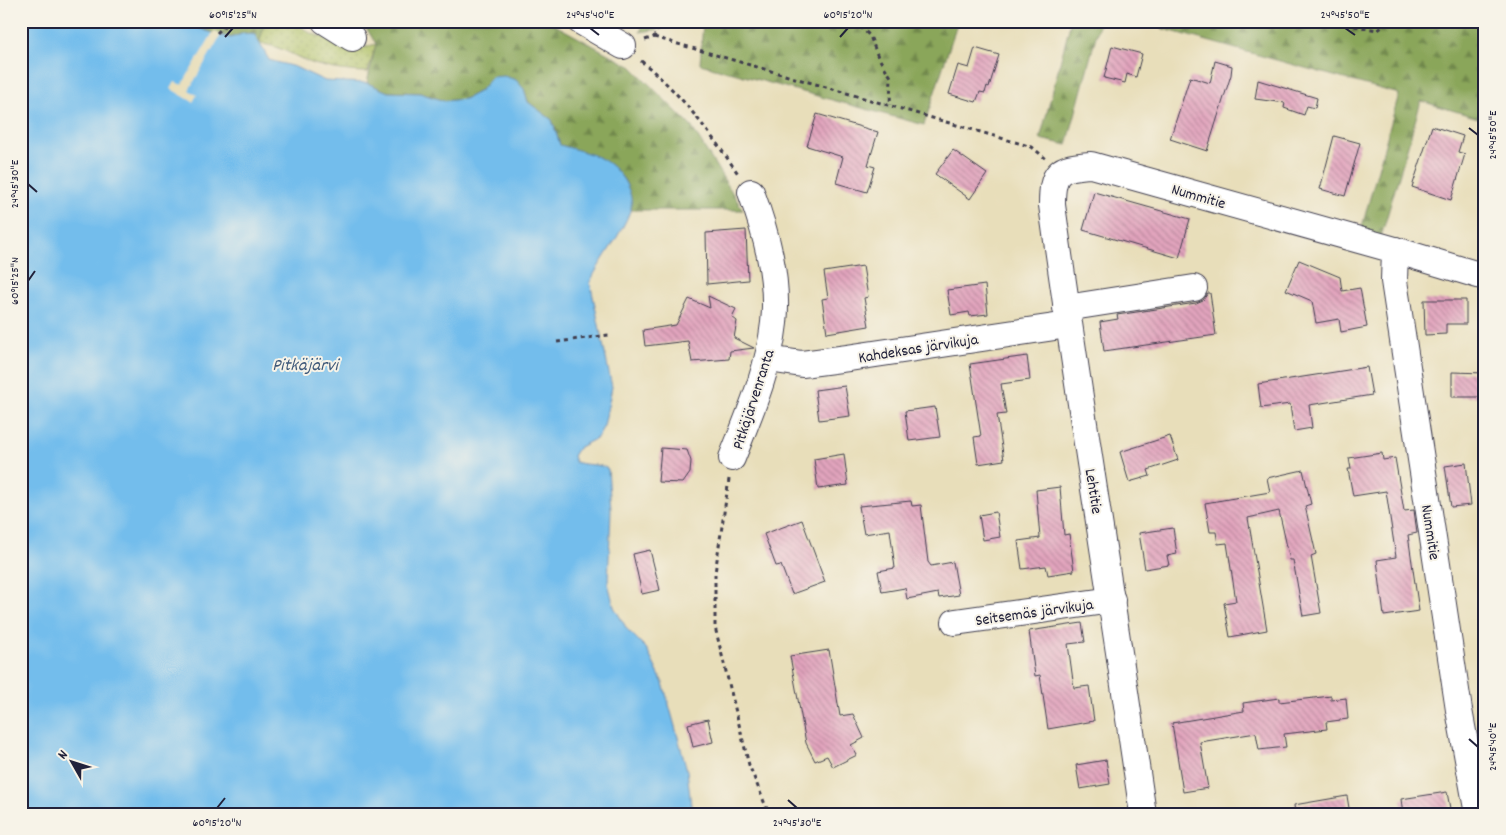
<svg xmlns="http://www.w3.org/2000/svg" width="1506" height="835" viewBox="0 0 1506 835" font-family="Dekko,sans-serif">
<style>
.grass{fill:url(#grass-dots);stroke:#687150}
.forest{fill:url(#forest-firs);stroke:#56644a}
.water{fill:#73bdec;stroke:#4a7094}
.pier{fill:#e8deba}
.building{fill:url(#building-back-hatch)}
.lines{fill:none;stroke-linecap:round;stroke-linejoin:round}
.minor-casing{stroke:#403e4e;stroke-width:28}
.path{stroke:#403e4e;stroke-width:3;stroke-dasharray:4 4;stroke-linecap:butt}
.minor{stroke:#fff;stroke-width:26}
.ticks{fill:none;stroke:#22223b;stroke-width:2}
.labels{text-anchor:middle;stroke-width:4;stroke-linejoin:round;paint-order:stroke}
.street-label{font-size:16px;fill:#22223b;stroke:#f7f3e8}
.water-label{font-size:18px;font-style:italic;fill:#3e5879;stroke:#f7f3e8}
.neatline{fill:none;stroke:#22223b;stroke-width:2}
.ticks-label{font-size:12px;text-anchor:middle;fill:#22223b}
</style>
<defs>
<pattern id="grass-dots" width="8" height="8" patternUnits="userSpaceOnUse" patternTransform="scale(1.25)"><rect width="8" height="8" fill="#aec064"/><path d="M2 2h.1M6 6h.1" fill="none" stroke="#8d9c54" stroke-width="1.8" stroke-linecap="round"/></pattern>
<pattern id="forest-firs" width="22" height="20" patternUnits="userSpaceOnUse" patternTransform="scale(1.25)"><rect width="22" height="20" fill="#8aa65a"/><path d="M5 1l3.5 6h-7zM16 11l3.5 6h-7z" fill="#70874c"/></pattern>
<pattern id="building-back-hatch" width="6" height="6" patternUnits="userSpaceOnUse" patternTransform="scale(1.25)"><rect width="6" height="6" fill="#e2a4bd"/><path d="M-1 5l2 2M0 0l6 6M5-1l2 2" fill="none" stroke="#b7859b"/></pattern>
</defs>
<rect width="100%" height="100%" fill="#f7f3e8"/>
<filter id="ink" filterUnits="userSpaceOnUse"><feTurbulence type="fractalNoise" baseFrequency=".02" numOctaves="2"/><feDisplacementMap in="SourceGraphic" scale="10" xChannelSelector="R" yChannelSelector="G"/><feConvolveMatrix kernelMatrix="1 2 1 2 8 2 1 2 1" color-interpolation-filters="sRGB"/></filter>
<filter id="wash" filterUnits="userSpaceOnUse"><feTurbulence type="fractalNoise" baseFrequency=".0096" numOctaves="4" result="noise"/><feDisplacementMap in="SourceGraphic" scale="20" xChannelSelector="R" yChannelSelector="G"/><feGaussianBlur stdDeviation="1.12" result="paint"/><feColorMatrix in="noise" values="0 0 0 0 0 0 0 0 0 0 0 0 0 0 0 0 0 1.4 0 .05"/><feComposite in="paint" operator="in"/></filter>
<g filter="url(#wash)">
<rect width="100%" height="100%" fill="#e8deba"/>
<path class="grass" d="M265,21H293L310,33L328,39L344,49H358L376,44L368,72C350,72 331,69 314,64C296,58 278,44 259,44Z"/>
<g class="forest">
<path d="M183,21H265L259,44L254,35L244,33L231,38C215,34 198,29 183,21Z"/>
<path d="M362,21H546L557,26L632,67L691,126L743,210H631C630,199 629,184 621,176C609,165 575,150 560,145L552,120L528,102L524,89L492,77L480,91L465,99L444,101L420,93L388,92L367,83L376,44Z"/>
<path d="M645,21H958L924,125L700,64L703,23L640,32Z"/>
<path d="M1071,21H1100L1067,145L1040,139Z"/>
<path d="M1135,21H1485V120L1421,101L1381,237L1361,230L1399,94Z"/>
</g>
<path class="water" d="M21,21H183C198,29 215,34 231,38L244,33L255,35L269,60L295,67L325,81L367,83L388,92L420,93L444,101L465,99L480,91L492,77L504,76L516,80L524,89L528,102L552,120L560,145C573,149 588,152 600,158C617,166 637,192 630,211C622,234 601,259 590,282L612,387L604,426L597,438L578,448L573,456L575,462C586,466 599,463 608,469L611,510L608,583L614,607L627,629L646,648L663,683L687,770L692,814H21Z"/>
<path class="pier" d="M214,31L221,35L189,90L197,95L193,102L171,89L175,82L182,85Z"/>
<g id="blocks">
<g class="building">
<path d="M1112,46L1142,54L1136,77L1127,74L1125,83L1104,78Z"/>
<path d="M975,48L999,55L989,87L987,86L985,93L980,92L976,102L949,94L958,65L969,68Z"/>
<path d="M1215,61L1232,66L1231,75L1207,151L1170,139L1190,77L1210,83Z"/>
<path d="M1258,80L1317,98L1315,108L1307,106L1304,115L1284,108L1285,103L1255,99Z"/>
<path d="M817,114L878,132L868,165L875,167L867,192L836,183L843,157L807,146Z"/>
<path d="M1432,126L1463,136L1458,152L1465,154L1451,200L1412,187Z"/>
<path d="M1334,136L1360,143L1345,196L1320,189Z"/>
<path d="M953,150L987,174L970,199L935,174Z"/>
<path d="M1094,192L1190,219L1179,258L1083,230Z"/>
<path d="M746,230L748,280L707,284L706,233Z"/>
<path d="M1299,260L1340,277L1342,291L1360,288L1367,327L1341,332L1339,319L1316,323L1312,301L1286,290Z"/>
<path d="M863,266L868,297L864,298L869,326L827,333L822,299L828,298L824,272Z"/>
<path d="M985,285L988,314L970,316L969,312L951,315L947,290Z"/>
<path d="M1208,293H1210L1216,335L1104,351L1100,322L1118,319L1117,315L1196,303L1203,300Z"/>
<path d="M708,296L736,309L732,317L737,321L734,338L754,348L730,351L729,359L692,362L688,341L645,346L643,330L676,325L689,299L710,308Z"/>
<path d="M1424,300H1466V324H1446V334L1425,335Z"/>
<path d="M1027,356L1030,380L1001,384L1006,414L997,415L1004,460L978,464L974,437L981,436L970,364Z"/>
<path d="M1367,367L1372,395L1309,405L1312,428L1294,431L1290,404L1261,408L1258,384Z"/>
<path d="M1452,372L1485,373V397H1452Z"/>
<path d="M845,386L850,416L819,420L815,390Z"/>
<path d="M935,407L940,437L909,441L905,411Z"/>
<path d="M1170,436L1178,460L1148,470L1150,476L1129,482L1120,452Z"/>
<path d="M661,448L687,450L691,461L690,473L683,483L658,482Z"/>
<path d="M1382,453L1383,460L1395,458L1404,511L1414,510L1417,533L1408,535L1419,611L1384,616L1377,560L1396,557L1386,491L1353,496L1348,469H1351L1349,458Z"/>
<path d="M844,454L848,485L818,489L814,459Z"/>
<path d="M1466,463L1471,505L1451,507L1445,466Z"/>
<path d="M1303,470L1311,504L1305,506L1316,554L1311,556L1321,613L1303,616L1293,560H1290L1279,511L1248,518L1267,630L1230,637L1224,603L1236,601L1227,543L1218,544L1216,532H1210L1205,503L1270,492L1267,478Z"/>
<path d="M1060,487L1064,535L1069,534L1074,571L1048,575L1046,566L1022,569L1018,541L1040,538L1036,490Z"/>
<path d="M911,501L912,506L921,505L928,562L931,566L953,562L959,595L939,598L938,593L907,599L905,588L882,592L878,571L895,568L890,530L864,534L859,506Z"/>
<path d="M996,512L1000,537L983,540L979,515Z"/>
<path d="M802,520L825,582L792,594L781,565L776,566L764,534Z"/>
<path d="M1173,528L1177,554L1167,556L1169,565L1145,569L1139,533Z"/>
<path d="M650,550L660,590L642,594L633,554Z"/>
<path d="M1082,623L1085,642L1068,644L1074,688L1089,686L1094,721L1048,729L1040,675L1035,676L1029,631Z"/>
<path d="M829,650L840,716L853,714L864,738L851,745L857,755L833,767L827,756L815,761L806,743L790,656Z"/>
<path d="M1331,696V700L1346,698L1348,719L1326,722L1327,729L1284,734L1286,747L1259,750L1256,733L1200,742L1208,788L1183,792L1172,723L1244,711L1243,703L1279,698V702Z"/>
<path d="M708,719L713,742L693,747L688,724Z"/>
<path d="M1106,760L1110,784L1080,789L1076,765Z"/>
<path d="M1447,792L1451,814H1403L1401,799Z"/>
<path d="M1347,796L1350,814H1295L1294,805Z"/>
</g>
</g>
</g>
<g filter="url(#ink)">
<use href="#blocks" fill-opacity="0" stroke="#403e4e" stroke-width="1"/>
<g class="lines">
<defs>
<g id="minor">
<path d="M325,21L352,38"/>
<path d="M580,21L623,46"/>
<path d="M1395,250L1485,277"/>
<path d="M1066,308L1194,288"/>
<path d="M768,359L802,364L848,358L1068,325"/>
<path d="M732,458C749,415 769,370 774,323C779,279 766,233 751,192"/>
<path d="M955,622L1112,600"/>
<path d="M1143,814C1114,611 1080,408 1052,205C1052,172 1058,167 1091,165L1395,250L1394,281L1459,710L1478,814"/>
</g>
</defs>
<use href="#minor" class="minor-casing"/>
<g class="path">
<path d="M854,21L870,36L878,57L891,77L890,105"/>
<path d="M1323,21L1378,30L1390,21"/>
<path d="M217,33L229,21"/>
<path d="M654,37L1032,147L1045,158"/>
<path d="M645,40L654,37L662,21"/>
<path d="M641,61C681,93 710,133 739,175"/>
<path d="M557,342L609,335"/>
<path d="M729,479L715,573V627L749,765L769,814"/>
</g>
<use href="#minor" class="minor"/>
</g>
</g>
<path class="ticks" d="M590,28L599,35M1345,28L1355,35M225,37L233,28M840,37L848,28M1469,128L1478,135M28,184L37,192M28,281L35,271M1469,739L1478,747M788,800L797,808M217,808L225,798"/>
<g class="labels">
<g class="street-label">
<text transform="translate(1199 195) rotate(16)" y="6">Nummitie</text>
<text transform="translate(918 347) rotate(-9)" y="6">Kahdeksas järvikuja</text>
<text transform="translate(752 399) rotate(-72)" y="6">Pitkäjärvenranta</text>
<text transform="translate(1095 491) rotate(81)" y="6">Lehtitie</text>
<text transform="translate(1432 532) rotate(81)" y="6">Nummitie</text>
<text transform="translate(1034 611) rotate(-8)" y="6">Seitsemäs järvikuja</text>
</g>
<g class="water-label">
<text x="305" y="370">Pitkäjärvi</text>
</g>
</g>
<rect width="1506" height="835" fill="none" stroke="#f7f3e8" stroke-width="55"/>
<g transform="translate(72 762) rotate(309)" stroke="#f7f3e8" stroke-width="4" paint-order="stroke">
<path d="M0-4L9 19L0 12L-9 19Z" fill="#22223b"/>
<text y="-8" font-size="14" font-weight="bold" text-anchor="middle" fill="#22223b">N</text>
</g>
<rect x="28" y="28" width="1450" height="780" class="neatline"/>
<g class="ticks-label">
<text x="233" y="18">60°15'25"N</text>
<text x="590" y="18">24°45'40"E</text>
<text x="848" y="18">60°15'20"N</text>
<text x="1345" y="18">24°45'50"E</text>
<text transform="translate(1492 135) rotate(-90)" y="4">24°45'50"E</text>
<text transform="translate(14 184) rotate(-90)" y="4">24°45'30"E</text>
<text transform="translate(14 281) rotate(-90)" y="4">60°15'25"N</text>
<text transform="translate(1492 747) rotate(-90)" y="4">24°45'40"E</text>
<text x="217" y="826">60°15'20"N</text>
<text x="797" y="826">24°45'30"E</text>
</g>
</svg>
